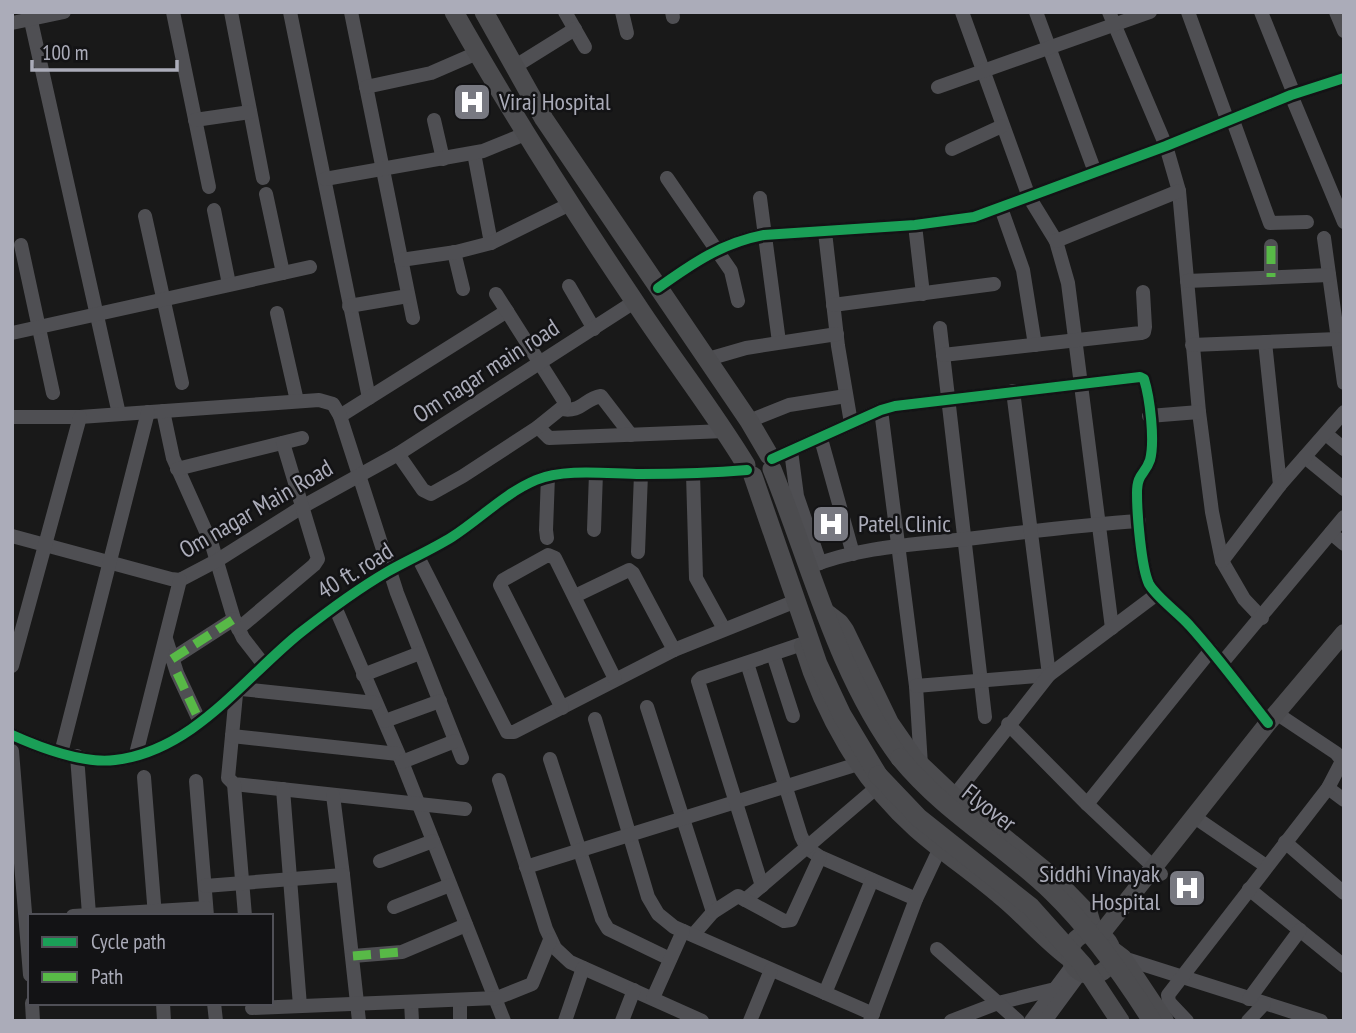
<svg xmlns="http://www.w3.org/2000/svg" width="1356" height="1033" viewBox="0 0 1356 1033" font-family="'PT Sans Narrow',sans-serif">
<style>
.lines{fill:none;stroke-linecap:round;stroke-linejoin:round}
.minor{stroke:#4f4f53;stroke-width:14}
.major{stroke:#4c4c4f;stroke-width:18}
.highway{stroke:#4c4c4f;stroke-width:19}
.highway-bridge{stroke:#4c4c4f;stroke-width:19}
.quiet{stroke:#58b947;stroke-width:9;stroke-dasharray:18 9;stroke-linecap:butt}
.cycleway-casing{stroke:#131315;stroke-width:15}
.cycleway{stroke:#1a9f57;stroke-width:10}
.labels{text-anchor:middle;stroke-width:5;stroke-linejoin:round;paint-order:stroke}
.poi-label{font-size:24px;fill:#abacb9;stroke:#131315;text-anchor:start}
.street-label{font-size:24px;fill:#abacb9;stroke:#131315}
</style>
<rect width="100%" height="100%" fill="#191919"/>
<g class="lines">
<g class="minor">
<path d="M29,12L119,414"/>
<path d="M173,12L209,187"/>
<path d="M231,12L263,178"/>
<path d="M290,12L369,398"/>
<path d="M351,12L413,318"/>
<path d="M565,12L585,47"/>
<path d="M622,12L627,33"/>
<path d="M672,12L673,17"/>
<path d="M962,12L1029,197L1056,241L1068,283L1112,628"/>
<path d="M1036,12L1095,172"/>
<path d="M1109,12L1166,146L1179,191L1199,412L1212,512L1222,561L1244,599L1262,618"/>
<path d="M1188,12L1227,119"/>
<path d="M1261,12L1294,94"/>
<path d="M1336,12L1344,31"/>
<path d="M12,23L64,12"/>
<path d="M514,67L575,29"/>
<path d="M366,87L431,73L477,53"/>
<path d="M938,87L1150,12"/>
<path d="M1291,95L1344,222"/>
<path d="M1232,118L1270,223L1307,222"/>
<path d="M195,120L250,112"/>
<path d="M434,120L443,159"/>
<path d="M952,149L1002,126"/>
<path d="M474,153L491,243"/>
<path d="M667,178L731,271L738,301"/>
<path d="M325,179L483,151L525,134"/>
<path d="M266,194L283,273"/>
<path d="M760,198L779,342"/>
<path d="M1001,208L1023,270L1035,345"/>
<path d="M214,210L229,284"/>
<path d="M145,216L182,383"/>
<path d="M915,225L923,294"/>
<path d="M825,232L838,346L851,423"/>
<path d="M1324,238L1344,383"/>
<path d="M1056,241L1179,191"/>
<path d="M21,245L53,393"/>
<path d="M1271,246V277"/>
<path d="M454,252L463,289"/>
<path d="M401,260L456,252L491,243L570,204"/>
<path d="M1187,281L1329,275"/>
<path d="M569,286L594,329"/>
<path d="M658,288C693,263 722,243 764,235L915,225L974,217L1166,146L1291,95L1344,78"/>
<path d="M833,305L994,284"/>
<path d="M349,306L408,296"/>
<path d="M277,313L297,401"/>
<path d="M940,328L985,717"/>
<path d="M12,333L310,267"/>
<path d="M1265,342L1280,485"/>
<path d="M1192,345L1337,339"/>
<path d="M943,355L1141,333L1144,332L1145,327L1143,292"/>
<path d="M708,359L746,348L837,334"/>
<path d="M561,409C581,413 584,399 601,396L631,435"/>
<path d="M881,410L916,686L921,765"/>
<path d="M163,411L173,458L212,545L234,619L243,638L264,665"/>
<path d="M340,416L507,311"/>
<path d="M1149,416L1199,412"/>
<path d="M12,417H80L319,400L333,404L340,416L397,593L462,758"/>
<path d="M749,421L789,405L846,396"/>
<path d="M538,427L549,438L725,431"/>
<path d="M1326,434L1344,449"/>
<path d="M821,439L853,554"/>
<path d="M791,451L797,496L820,563"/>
<path d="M398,454L423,490L431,494L463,476L538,427L564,406V401L496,294"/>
<path d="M1305,457L1344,489"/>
<path d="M772,459L881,410L895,406L1140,377L1144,379C1150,398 1155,441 1150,460C1145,475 1137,473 1137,493C1137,513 1141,567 1149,584C1157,598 1179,613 1190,626C1218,657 1242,690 1268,723"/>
<path d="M177,469L302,438"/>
<path d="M693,474L696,578L724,629"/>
<path d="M594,530L596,473"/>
<path d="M1331,533L1344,544"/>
<path d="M12,536L171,579L180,580L218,560L302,507L398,454L634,302"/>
<path d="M547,538L546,530L548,476"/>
<path d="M638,552L641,474"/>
<path d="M418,557L507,732H514L674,650L796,601"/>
<path d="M1222,561L1280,485L1344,412"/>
<path d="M809,567C856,548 908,545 957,540C1018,533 1078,525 1139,521"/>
<path d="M575,596L629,570L633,573L674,650"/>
<path d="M335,607L402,762L504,1021"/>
<path d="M238,629L314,565L318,559L283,443"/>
<path d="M166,639L177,673L200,722"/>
<path d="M773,654L793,716"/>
<path d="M172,659L234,619"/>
<path d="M747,663L801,836L807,848L820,857L916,899"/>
<path d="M1222,663L1344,517"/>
<path d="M12,666L80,417"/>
<path d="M363,675L420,653"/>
<path d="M916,686L1049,675L1013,391"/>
<path d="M241,689L375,703"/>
<path d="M236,694L228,778L234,784L465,809"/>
<path d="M647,707L713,912L693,935"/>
<path d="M562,708L500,585L503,580L548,555L555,558L615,679"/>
<path d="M595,719L648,897L658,914L674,927L873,1014"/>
<path d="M385,721L440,701"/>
<path d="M1008,724L1087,804L1161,874"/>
<path d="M12,735C41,748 83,764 115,760C193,751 243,679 300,633C328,611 356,590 387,572C408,560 431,550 452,537C480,519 505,493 536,480C565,468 609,474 641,474C676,474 712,473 747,470"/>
<path d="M232,736L398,754"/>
<path d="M12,751L30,975"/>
<path d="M61,753L148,412"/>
<path d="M136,754L180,580"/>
<path d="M77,756L89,914"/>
<path d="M550,759L602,919L608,929L670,959"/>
<path d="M402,762L455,741"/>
<path d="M144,777L155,916"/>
<path d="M499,780L546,929L555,948L570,962L702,1021"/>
<path d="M196,781L207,916"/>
<path d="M234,784L245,916"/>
<path d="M1328,788L1344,800"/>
<path d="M283,789L300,1006"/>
<path d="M333,795L343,875"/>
<path d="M954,796L1049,675L1157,594"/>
<path d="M1087,804L1211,650"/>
<path d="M1193,816L1266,866"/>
<path d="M1285,842L1344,893"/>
<path d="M380,861L433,841"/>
<path d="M526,867L858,764"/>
<path d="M205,886L343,875L359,1021"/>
<path d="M762,886L698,681L701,678L802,644"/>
<path d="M1249,889L1344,966"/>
<path d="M745,900L876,788"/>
<path d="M394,907L450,885"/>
<path d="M713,912L738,896L784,921L791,920L820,857"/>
<path d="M73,916L206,908"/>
<path d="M937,949L998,1003L1055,989"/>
<path d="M353,956L402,952L466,925"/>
<path d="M1123,958L1321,1021"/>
<path d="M825,993L872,880"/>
<path d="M653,998L683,931"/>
<path d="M1249,999L1300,930"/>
<path d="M460,1001V1021"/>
<path d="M411,1002L412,1021"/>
<path d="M32,1003L33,1021"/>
<path d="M163,1003L164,1021"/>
<path d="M214,1003L216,1021"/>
<path d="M252,1008L497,998L532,984L550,940"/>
<path d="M565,1021L583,968"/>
<path d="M622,1021L634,990"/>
<path d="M750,1021L771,970"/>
<path d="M870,1021L916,899L940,848"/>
<path d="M951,1021L998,1003L1018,1021"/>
<path d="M1031,1021L1073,965"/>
<path d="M1045,1021L1081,972"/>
<path d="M1187,1021L1169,1002L1168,995L1328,788L1341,763V759L1336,753L1276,713"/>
<path d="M1248,1021L1264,1004"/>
</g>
<g class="major">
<path d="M827,613L840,623L845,630L890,723L915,759L954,796L1052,876L1089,914L1095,934"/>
<path d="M803,646C824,715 861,780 916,829C942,852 972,872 999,895C1024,915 1044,940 1070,959"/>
<circle cx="1091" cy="954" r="21"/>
<path d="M1100,935L1268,723L1344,633"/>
<path d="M1111,949L1123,958L1165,1021"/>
</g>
<g class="highway">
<path d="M454,12C510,111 571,207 635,302C671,357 712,409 746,465"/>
<path d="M484,12L544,119L749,421L769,455"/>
<path d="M772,469C811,565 837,674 900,758"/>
<path d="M753,476L818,664L842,715L878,775"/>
</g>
<g class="highway-bridge">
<path d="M900,758C946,814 1003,844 1053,893C1092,931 1123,975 1152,1021"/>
<path d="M878,775L919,818L1031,907L1083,965L1120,1021"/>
</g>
<g class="quiet">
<path d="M1271,246V277"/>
<path d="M172,659L234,619"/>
<path d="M177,673L200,722"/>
<path d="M353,956L402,952"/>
</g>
<defs>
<g id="cycleway">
<path d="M658,288C693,263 722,243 764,235L915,225L974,217L1166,146L1291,95L1344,78"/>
<path d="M772,459L881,410L895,406L1140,377L1144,379C1150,398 1155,441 1150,460C1145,475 1137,473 1137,493C1137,513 1141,567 1149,584C1157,598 1179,613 1190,626C1218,657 1242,690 1268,723"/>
<path d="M12,735C41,748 83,764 115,760C193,751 243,679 300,633C328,611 356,590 387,572C408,560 431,550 452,537C480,519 505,493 536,480C565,468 609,474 641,474C676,474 712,473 747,470"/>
</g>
</defs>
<use href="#cycleway" class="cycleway-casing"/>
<use href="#cycleway" class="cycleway"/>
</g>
<defs>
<symbol id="hospital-square" viewBox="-11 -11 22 22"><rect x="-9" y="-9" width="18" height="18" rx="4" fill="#787981" stroke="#131315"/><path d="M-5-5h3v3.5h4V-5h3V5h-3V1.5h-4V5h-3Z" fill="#fff"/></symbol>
</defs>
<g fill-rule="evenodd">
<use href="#hospital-square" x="450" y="80" width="44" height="44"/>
<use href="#hospital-square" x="809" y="502" width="44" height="44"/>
<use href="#hospital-square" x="1165" y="866" width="44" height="44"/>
</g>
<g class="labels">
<g class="poi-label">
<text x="499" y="110">Viraj Hospital</text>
<text x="858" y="532">Patel Clinic</text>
<text x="1160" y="882" text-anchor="end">Siddhi Vinayak<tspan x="1160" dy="28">Hospital</tspan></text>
</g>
<g class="street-label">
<text transform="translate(486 371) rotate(-33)" y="8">Om nagar main road</text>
<text transform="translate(256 509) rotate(-30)" y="8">Om nagar Main Road</text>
<text transform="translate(355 571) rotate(-32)" y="8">40 ft. road</text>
<text transform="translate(989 808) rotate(38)" y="8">Flyover</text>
</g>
</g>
<rect width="1356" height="1033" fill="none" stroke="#abacb9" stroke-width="28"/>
<rect x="28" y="914" width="245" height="91" fill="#131315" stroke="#505057" stroke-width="2"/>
<rect x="42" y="937" width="35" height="10" fill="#1a9f57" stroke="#505057" stroke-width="2"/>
<text x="91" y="949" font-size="21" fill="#abacb9">Cycle path</text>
<rect x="42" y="972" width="35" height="10" fill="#58b947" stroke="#505057" stroke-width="2"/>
<text x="91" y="984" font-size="21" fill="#abacb9">Path</text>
<path d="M32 60v10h145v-10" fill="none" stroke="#abacb9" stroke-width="3.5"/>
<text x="42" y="60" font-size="21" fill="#abacb9" stroke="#131315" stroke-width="5" paint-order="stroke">100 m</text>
</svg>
